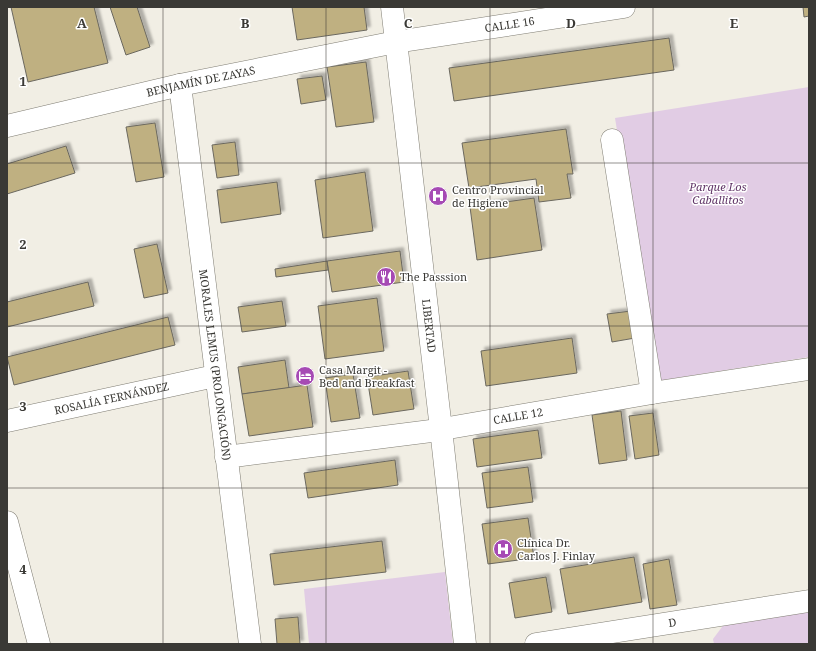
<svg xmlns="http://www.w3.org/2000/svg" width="816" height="651" viewBox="0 0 816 651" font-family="'Noto Serif',serif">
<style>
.green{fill:#e1cce4}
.building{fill:#bfb081;stroke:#6b685f;filter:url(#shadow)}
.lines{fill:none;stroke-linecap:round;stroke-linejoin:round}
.minor-casing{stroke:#807e74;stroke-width:23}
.minor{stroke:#fff;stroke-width:22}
.grid{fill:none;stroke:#3a3935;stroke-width:1;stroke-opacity:0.55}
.labels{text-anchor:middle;stroke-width:3;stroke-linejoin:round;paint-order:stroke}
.street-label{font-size:11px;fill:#3a3935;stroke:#fff}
.park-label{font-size:11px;font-style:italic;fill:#603567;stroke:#fff}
.poi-label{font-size:11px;fill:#3a3935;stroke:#fff;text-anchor:start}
.grid-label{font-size:13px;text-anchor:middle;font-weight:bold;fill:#3a3935;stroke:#fff;stroke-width:3;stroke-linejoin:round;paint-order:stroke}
</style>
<defs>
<filter id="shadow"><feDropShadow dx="3.5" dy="-3.5" stdDeviation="1" flood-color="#0004"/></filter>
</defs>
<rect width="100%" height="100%" fill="#f1eee4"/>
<g class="green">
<path d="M809,87V357L657,381L615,118Z"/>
<path d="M445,572L453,644H309L304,589Z"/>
<path d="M809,609V644H714L713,639L728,619Z"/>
</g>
<g class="building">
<path d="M11,7H94L108,63L28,82Z"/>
<path d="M110,7H137L150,47L126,55Z"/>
<path d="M292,7H364L367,30L297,40Z"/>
<path d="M803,7H809V16L804,17Z"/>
<path d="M669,38L674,70L454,101L449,68Z"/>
<path d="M366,62L374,122L336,127L327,67Z"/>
<path d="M322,76L326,100L301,104L297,79Z"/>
<path d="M155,123L164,177L136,182L126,127Z"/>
<path d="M566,129L573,174H567L571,198L539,202L536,179L469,188L462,143Z"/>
<path d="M235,142L239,175L217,178L212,145Z"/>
<path d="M66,146L75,173L7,194V164Z"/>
<path d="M365,172L373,231L323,238L315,180Z"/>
<path d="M277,182L281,214L221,223L217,190Z"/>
<path d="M534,198L542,250L477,260L470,207Z"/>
<path d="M157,244L168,293L144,298L134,249Z"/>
<path d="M400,251L404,282L332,292L327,261Z"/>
<path d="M327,261L328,270L276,277L275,269Z"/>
<path d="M88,282L94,306L7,327V302Z"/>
<path d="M377,298L384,351L325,359L318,306Z"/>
<path d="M282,301L286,326L242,332L238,307Z"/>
<path d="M631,311L635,338L612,342L607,314Z"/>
<path d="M168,317L175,345L14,385L7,357Z"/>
<path d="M572,338L577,373L486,386L481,351Z"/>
<path d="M285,360L289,388L242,394L238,367Z"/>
<path d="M408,371L414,409L373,415L367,377Z"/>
<path d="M353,374L360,418L331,422L325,378Z"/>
<path d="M307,385L313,427L249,436L242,394Z"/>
<path d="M621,411L627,460L599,464L592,415Z"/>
<path d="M653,413L659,455L635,459L629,416Z"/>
<path d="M538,430L542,458L477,467L473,439Z"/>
<path d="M395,460L398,485L308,498L304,473Z"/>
<path d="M528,467L533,502L487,508L482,473Z"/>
<path d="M528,518L534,558L488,564L482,524Z"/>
<path d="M382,541L386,572L274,585L270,554Z"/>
<path d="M634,557L642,602L568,614L560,569Z"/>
<path d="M669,559L677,605L650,609L643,564Z"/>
<path d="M546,577L552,612L515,618L509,583Z"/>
<path d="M298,617L300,644H277L275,619Z"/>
</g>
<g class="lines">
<defs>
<g id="minor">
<path id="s1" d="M392,7L441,429L465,644"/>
<path id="s2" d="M180,85L250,644"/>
<path id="s3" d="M7,126L180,85L396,42L624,7"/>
<path d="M612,140L652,393"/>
<path id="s4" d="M7,421L215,376"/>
<path id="s5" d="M226,457L431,431L652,393L809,369"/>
<path d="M7,522L39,644"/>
<path id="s6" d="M536,644L809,601"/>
</g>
</defs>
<use href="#minor" class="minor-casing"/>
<use href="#minor" class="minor"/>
</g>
<path class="grid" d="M163,7V644M326,7V644M490,7V644M653,7V644M7,163H809M7,326H809M7,488H809"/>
<defs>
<symbol id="hospital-disc" viewBox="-11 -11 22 22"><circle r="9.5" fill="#a64ab4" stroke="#fff"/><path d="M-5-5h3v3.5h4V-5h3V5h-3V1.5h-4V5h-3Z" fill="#fff"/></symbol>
<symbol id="restaurant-disc" viewBox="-11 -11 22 22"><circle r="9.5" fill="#a64ab4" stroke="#fff"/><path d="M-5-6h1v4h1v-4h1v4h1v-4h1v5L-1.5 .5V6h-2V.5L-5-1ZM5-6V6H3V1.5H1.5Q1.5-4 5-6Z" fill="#fff"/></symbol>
<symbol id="hotel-disc" viewBox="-11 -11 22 22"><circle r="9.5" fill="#a64ab4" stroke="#fff"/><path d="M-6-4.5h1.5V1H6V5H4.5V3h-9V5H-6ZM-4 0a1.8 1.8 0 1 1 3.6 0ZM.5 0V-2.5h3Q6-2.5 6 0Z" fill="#fff"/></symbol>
</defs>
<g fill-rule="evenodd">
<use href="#hospital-disc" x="427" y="185" width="22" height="22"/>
<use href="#restaurant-disc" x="375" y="266" width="22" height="22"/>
<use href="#hotel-disc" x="294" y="365" width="22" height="22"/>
<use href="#hospital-disc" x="492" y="538" width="22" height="22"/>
</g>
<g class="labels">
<g class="street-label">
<text dy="4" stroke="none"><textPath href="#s3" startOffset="513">CALLE 16</textPath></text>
<text dy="4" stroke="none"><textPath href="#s3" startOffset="199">BENJAMÍN DE ZAYAS</textPath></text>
<text dy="4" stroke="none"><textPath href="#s1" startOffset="321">LIBERTAD</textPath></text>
<text dy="4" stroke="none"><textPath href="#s2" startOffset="282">MORALES LEMUS (PROLONGACIÓN)</textPath></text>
<text dy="4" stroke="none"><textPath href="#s4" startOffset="107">ROSALÍA FERNÁNDEZ</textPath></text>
<text dy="4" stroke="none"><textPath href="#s5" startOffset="295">CALLE 12</textPath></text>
<text dy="4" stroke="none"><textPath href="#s6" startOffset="138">D</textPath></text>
</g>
<g class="park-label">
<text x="718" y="191">Parque Los<tspan x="718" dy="13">Caballitos</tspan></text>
</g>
<g class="poi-label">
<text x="452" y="194">Centro Provincial<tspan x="452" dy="13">de Higiene</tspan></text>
<text x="400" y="281">The Passsion</text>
<text x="319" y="374">Casa Margit -<tspan x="319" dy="13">Bed and Breakfast</tspan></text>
<text x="517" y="547">Clínica Dr.<tspan x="517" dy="13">Carlos J. Finlay</tspan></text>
</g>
</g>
<g class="grid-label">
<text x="82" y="28">A</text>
<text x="245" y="28">B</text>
<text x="408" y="28">C</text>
<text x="571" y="28">D</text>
<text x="734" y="28">E</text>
<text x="23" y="86">1</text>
<text x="23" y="249">2</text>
<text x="23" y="411">3</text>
<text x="23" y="574">4</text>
</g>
<rect width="816" height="651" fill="none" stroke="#3a3935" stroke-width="16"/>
</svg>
